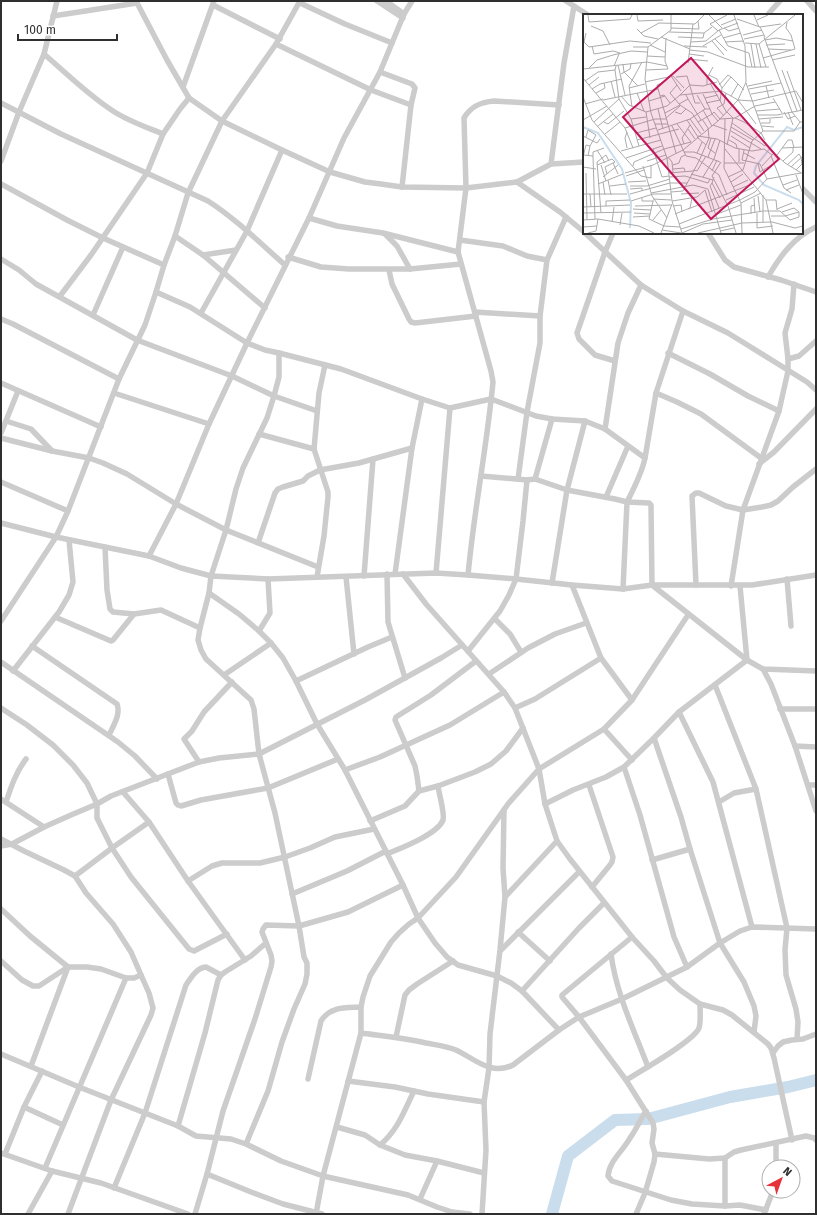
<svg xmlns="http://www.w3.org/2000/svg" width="817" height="1215" viewBox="0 0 817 1215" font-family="'Fira Sans',sans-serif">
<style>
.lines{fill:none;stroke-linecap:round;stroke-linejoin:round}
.river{stroke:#c9ddec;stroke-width:12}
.minor{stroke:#ccc;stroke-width:5.5}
.inset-river{fill:none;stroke:#c9ddec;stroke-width:2}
.inset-road{fill:none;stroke:#acacac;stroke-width:1}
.view{fill:#c2185b;fill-opacity:0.15;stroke:#c2185b;stroke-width:2}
.inset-edge{fill:none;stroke:#2f2f2f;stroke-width:2}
</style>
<rect width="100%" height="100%" fill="#fff"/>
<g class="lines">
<path class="river" d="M552,1214L568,1156L615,1120L648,1119L730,1097L788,1087L816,1080"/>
<g class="minor">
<path d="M136,1L167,60L189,98L222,121L282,150L330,172L365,182L381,184L402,187L466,188L517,182L560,212L584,232"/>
<path d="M377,1L403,18"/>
<path d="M386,1L404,14"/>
<path d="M566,1L588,15"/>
<path d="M807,1L816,11"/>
<path d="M300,3L345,24L392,43"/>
<path d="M213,5L280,39"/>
<path d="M769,13L780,1"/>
<path d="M53,16L137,3"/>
<path d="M276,44L371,90L411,105"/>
<path d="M44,54C66,73 88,95 113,111C128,121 146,127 163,134"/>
<path d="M380,72L412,84L415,88L411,105L402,187"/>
<path d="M183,87L214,1"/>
<path d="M1,103L61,134L208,201C236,219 260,243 285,265"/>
<path d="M1,161L19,112L44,54L57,1"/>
<path d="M551,164L564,63L574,6"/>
<path d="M517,182L551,164L584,162"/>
<path d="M1,184L67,220L103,238L164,265"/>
<path d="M802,188L816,202"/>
<path d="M309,218L337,226L383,233L458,252"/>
<path d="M585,233L641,285L683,311L728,333L807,382L816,390"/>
<path d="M613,233L605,252L577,333L579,339L595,355L615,361"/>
<path d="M708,233L725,260L734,267L781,280L816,292"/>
<path d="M385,234L397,246L410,269"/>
<path d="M175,236L203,255L265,308"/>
<path d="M460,240L503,246L527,256L547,260L566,217"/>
<path d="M203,255L236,250"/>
<path d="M288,257L321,267L349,269H410L461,264"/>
<path d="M1,259L19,270L36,284L137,340L232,376L274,396L317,411"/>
<path d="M389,270L392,284L409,319L411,322L415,323L476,316"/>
<path d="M768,277C780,256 794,237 816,227"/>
<path d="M641,285L628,313L618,343L605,429L645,458C642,473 634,488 627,502L649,503L651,505L652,585L747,660L763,669L816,671"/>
<path d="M156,292L190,307L247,343L265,350L279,353L341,369L422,399L450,408"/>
<path d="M60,296L91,255L147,173L163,134L180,109L189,98"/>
<path d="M475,312L540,316"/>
<path d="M201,313L247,231L282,150"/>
<path d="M93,315L123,247"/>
<path d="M1,319L13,324L119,379"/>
<path d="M668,353L710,374L748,396L779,411"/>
<path d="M788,359L799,356L816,341"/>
<path d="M1,383L101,427"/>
<path d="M114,393L209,424"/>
<path d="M656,393L677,402L701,414L761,458"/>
<path d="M6,421L31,429L52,451"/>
<path d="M1,433L18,391"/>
<path d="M259,434L314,449"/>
<path d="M1,438L52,451L89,458L103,463L127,474L176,504L226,530L318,567"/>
<path d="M645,458L656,393L683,311"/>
<path d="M759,464L774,452L816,409"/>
<path d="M481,476L527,480L535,479L567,490L615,499L627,502L623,589"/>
<path d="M518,479L527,412L540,343V316L547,260"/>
<path d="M535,479L552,419"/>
<path d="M1,482L68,511"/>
<path d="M606,497L628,446"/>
<path d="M1,523L56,537L149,556L181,568L211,576L268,579L436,573L468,575L516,579L572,585L623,589L652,585H752L816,575"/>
<path d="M258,543L275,493L278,489L283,487L303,481L308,476L320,470L359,463L412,448"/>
<path d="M105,547L107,590L110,609L113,612L134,614L161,610L200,628"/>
<path d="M149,556L176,504L209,424L247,343L309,218L344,138L380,72L404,14L412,1"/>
<path d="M436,573L450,408L491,399L536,416L552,419L585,421L605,429"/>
<path d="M387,574L388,622L405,678"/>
<path d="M395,574L412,448L422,399"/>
<path d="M403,574L426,604L504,692L515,708L539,769L545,804L557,841L570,859L632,937L654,961L667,978L680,990L700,1004L723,1010L732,1015L768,1044L771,1048L774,1058L792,1140"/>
<path d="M468,575C474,510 487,446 493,382L491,371L458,252L466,188L464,118C471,106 481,102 494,101L559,105"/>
<path d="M364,576L373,459"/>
<path d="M317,577L324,536L328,497V492L314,449L319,393L325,365"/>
<path d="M346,577L354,654"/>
<path d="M787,579L791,626"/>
<path d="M552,583L567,490L585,421"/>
<path d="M572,585L601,658L632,700"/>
<path d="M696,585L692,496L696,493H699L726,506L743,510L762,507L771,505L778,501L793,487L816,469"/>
<path d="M731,586L743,510L779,411L788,371V359L785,333L792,309L794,284"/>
<path d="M209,593L239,614L259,631L271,643L283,658L296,681L317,724L345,770L403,885L418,918L435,943L447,957L458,965L497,976L511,983L522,991L559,1030"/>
<path d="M55,617L111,641L113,640L134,614"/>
<path d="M495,619L510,634L521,652"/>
<path d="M1,621L56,537L68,511L119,379L145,325L156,292L164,265L175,236L188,193L214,138L222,121L276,44L300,1"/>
<path d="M259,631L270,613L268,579"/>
<path d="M32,646L117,704C121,715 113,726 109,735"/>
<path d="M468,651L500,611L509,595L516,579L523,521L527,480"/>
<path d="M1,662L118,742L135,756L157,779"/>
<path d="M763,669L771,684L795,746L816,811"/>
<path d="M13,671L59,612L69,595L73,582L69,540"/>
<path d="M489,674L528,648L555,634L586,623"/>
<path d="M224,675L271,643"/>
<path d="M296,681L368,647L392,637"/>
<path d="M715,685L756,789L787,928L785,950L786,975L796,1009L798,1022L797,1039"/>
<path d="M1,708L27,725L53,745L73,765L87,783L97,804V818L112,848L131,877L189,949L194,951L227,934"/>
<path d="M515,708L535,699L601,658"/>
<path d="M780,709H816"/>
<path d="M679,712L713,782L752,927"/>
<path d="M604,729L632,760"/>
<path d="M654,738L681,817L690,849L720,943L744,982L754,1006L756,1016L754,1032"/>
<path d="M795,746L816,747"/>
<path d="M199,762L184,739L192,731L204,712L232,682"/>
<path d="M624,767L640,815L674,937L687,967"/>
<path d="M345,770L380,757L450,725L504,692"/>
<path d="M168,774L176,803L178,805L181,806L201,800L268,788L338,759"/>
<path d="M589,785L613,857L612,862L610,865L592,887"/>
<path d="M808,785H816"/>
<path d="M419,791L417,776L415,766L395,720L396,717L431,695L476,661"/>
<path d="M123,792L149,822L188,881L245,960"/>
<path d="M1,799L44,827"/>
<path d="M6,802C11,787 16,772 26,759"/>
<path d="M719,802L734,793L756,789"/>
<path d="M545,804L573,790L606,777L624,767L654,738L679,712L747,660L740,586"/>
<path d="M370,821L405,806L419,791L438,786L475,772L491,764L506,751L523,728"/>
<path d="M1,839L24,851L64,870L75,876L86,893L113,924L131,952L141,975L149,993L153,1008L151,1015L111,1100L68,1214"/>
<path d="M1,846L12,844L44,827L71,815L97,804L111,796L199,762L219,758L259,754L365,700L441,658L462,645"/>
<path d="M387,854C401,848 438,834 443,820C445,814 439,794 438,786"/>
<path d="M652,860L690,849"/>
<path d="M75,876L112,848L149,822"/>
<path d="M188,881L212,866L222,863H260L285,857L310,848L335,837L374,829"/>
<path d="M292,894L347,871L386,851"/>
<path d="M505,897L557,841"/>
<path d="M1,909L30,936L68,967"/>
<path d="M518,932L550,961"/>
<path d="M632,937L562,995V997L579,1017L626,1080L653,1123L654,1129L652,1143L655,1154L654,1162L645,1193L636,1214"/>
<path d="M501,950L579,872"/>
<path d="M611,954C616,993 634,1030 648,1067"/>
<path d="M1,961L22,980L33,986H39L68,967H87L101,969L126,978"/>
<path d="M522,991L579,928L604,903"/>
<path d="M361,1033C383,1036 404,1038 426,1043C436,1045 446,1046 456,1050C475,1059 491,1076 513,1065L559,1030L579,1017L622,999L687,967L720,943L740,931L752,927L816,929"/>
<path d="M396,1037L405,995L409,990L417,984L453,961"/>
<path d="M773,1053L778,1046L783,1042L792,1040L803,1039L816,1034"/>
<path d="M1,1054L79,1087L178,1126L196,1136L231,1139L246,1144L281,1161L323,1176L408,1195L437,1207L452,1212L470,1214"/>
<path d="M31,1066L68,967"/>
<path d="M308,1079L321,1021C330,1006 346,1008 361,1007"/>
<path d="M626,1080C639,1072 694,1041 699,1028C701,1022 700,1011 700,1004"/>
<path d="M348,1081L395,1087L428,1094L484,1102"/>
<path d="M24,1107L63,1125"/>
<path d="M646,1111C640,1120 636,1130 630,1138C623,1151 609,1161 608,1176L612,1181L671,1200L692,1204L725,1206L740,1205L766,1210"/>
<path d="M178,1126L205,1033L218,980L221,975L225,972L251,956L266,943"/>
<path d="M337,1127L365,1135L380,1145L405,1155L437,1161L484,1173"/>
<path d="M776,1143V1167"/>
<path d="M246,1144L268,1091L282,1042L294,1009L305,984L307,974V963L304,957L299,926L275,813L259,754L254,709L251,700L206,659L201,650L198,640L200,628L209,593L211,576L226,530L236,489L243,468L267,418L274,396L279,377V353"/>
<path d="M380,1145C398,1130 404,1111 414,1091"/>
<path d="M1,1153L52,1171L101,1183L188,1214"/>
<path d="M5,1154L24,1107L42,1071"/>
<path d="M655,1154L709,1159L725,1158L734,1152L741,1150L806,1136L814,1138L816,1140"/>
<path d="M725,1158V1206"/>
<path d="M45,1168L126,978H134L141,975"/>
<path d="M207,1174L251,1192L283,1204L322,1214"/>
<path d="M114,1188L145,1113L186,985C191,978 196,968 206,967L221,975"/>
<path d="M420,1199L437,1161"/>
<path d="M28,1214L52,1171"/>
<path d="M195,1214L207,1174L223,1111L255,1019L271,967L272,961L271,955L262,932L263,929L266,925L299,926L348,912L403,885"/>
<path d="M316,1214L323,1176L361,1033V1007L363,997L370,976L391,942L399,933L409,924L418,918L456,877L508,804L539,769L604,729L632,700L688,615"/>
<path d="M482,1214L486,1150L484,1102L489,1068L490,1034L500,950L505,897L503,868L504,810"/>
<path d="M764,1214L773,1191"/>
</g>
</g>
<g transform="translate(583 14)">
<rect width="220" height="220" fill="#fff"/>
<path class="inset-river" d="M0,113L15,119L39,155L48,189L47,214M220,113L211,116L204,113L173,152L171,159L181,171L216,186L220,190"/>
<path class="inset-road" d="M5,1L6,8L47,5L49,1M54,1L55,7L80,6M88,1V16L65,33L62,65L68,99L84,144L89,187L99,219M126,1L139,14M171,1L176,13M154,5L177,13L182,23M174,6L185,1M138,11L153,5M8,12L20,17L27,31M177,13L198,10M88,14L116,15L115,7M141,14L146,17L156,14M54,15L61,22L75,25M136,16L145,32L166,39L169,53M135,17L127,10L144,1M86,18L121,19L129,13M3,19L1,28L6,33L47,27L68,29M58,19L76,9L112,10L121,1M160,21L179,16M78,23L107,35M95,23L120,24L121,19M181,23L209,98L217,108H220M140,24L158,19M132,25L144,37M161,25L181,21M182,26L193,24L210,27M129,27L141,41M108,28L123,27L136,16L155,9M142,28L161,27M162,29L176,30L212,1M168,30L172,54M173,30L178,54M176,30L183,53M67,31L82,38M183,31L202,30M9,32L11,40L30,37L37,39M101,32L124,33M120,32L138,21M50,33H65M185,35L208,36M107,36L125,38L165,53H186M106,40L121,42M64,42L82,43M180,44L212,35L208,21L203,14L204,8M105,45L125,47M189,46L212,41M105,49L110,10M40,50L41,58L55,72M35,51L42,81M31,52L36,40M6,54L14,46L30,41L48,37L64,38M0,55L64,48L84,52M63,56L85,55L82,47L83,24M199,56L214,97M204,57L218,96M38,60L47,55L48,49M126,61L134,65L139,74M88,62L98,77M93,63L104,62L112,89H117M0,64L42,114L50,134M2,67L15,58L32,56L33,52M28,67L32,83M62,68L90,62L101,74M79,69L74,71L93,139M127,69L144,99M163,69L180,117M6,71L16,63M94,71L87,79L97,91L109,99L121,117M124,71V64L130,53M136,71L145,61L148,63M165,72L189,67M183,72L186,84M46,74L62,70M9,75L17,70L39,65M166,75L198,69M13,79L22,74L21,69M54,79L61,97M120,80L127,95M168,80L191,76M97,81L107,71L120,72L134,68M114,81L122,95H127L129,100L131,98L137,105L152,104L161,108L178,119L182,126M38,82L46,91L63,98L84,92L97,81L139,77L155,86L173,110M77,82L81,81L87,89M148,82L155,70M0,83L9,106L58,162L68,164V151M122,84L135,81M190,84L199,99M36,85L48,105L56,132M105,85L118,106M20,86L75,75M155,86L170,87L213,77L220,89M66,87L82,82M137,87L139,74L148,63L161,76M123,89L137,86M2,90L20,85M96,90L105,85L103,81M49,93L46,72L59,48M75,95L80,115M120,96L129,112M173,97L197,95M63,98L67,124M92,98L98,100L103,95M201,98L205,105L212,102M205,98L210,111M82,99L97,91M174,101H194L220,96M141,102L134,94L141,90L143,79M83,104L97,92M152,104L172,92L192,88M48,105L63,103M119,105L125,114L126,124M142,105L141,154L158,189L159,219M176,105L200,103M0,106L24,92M104,106L115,123M11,108L36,85L32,56M21,108L25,110L41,97M115,108L129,100L135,107M149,109L182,132M178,109H187V105M72,110H85M94,110L108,128M130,111L144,116M15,112L30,100M89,112L103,142L113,144L136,161L144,181M179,112L191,113M148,113L170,126M42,114L72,105H83M105,115L112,125M75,116L107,105M148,117L178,135M180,117H211L217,108M53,119L73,114M22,120L37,108M118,120L107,105L122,95M0,122L14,129L17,125M115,122L134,125L152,134L169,137L181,135L189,141M148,122L167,134M176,122L183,129L182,132M3,123L5,116L13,121L7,132L5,142M114,123L123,131M128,124L125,134L132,139M54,126L96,115M146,126L153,130L154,134M101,130L99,124L107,111M144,131L150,104L144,98M44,134L42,124L44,118M199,134L220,133M70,135L79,163L86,162M142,135L183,186L190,219M14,136L22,149M161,136L159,146L177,150L184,165M38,137L78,126M101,138H111L137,148M114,139L119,128M161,139L172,145M1,141L10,142L12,205M194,141L205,126H209L211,134M10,142V138L21,134M188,142L201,174L208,179M0,143L3,131L7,132M85,143L89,148L90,158M125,143L132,125M43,144L79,132M131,145L137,126M64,147L83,141M200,147L210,138V134M138,148L129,162L145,192L153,219M156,148V135M30,149L35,160M141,149H161M175,149L177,158L192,149M14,151L29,145L32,148M18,151L23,167M90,151L96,149L98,143L102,141M204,151L216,140L218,143M50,152L51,148L81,135L108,128M60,152L69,182L84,204M179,152L191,139L202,149L220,160M0,153L13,155M208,153L220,142M90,155L101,154L102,157M110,156L114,157L123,142M213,156L219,150L218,143M129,157L134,146M3,159L4,206M42,159L70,151L100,136L135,107L155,86L163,68L162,32L151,1M86,159L110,157M24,160L22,153L32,148M108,160L130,166M213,161L220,180M43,162L61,156M20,163L35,151M86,163L102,162L125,169L127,165M120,163L131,145M131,163L129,169L137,184M145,163L160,156L169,127L180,117M25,166L28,181M20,168L22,181M45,168L63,167M148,168L160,160M87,169H104M129,169L127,172L136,194M15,170L40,160M200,171L214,166M27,172L43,170M47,172H64L87,165M150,173L165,166M47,175L59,174V177M122,176L129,198M203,176L216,171M88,178L100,177L116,147L126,124M68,179L110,171L125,175L138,219M0,180H44M7,180L8,193M47,180L87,169M98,180L116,179M180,181V208M175,182L177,198M59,184V187H71M171,184L172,199M70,185L88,186M143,186L171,173M183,186H193L194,196M48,187L70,180H88M70,187L66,205L81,212L97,213M89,187L114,183L122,176M158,189L178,179M23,192V187L47,186M52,192L88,191M90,192L98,191L99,197M0,193L47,191M50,195L68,196M105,195L169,170M194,195L209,189M199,198L211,194L216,198M0,199L48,198M18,199L14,148L23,141L26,147M51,199L67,200M174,199V214L190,212M92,200L107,194L109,184M134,200L158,191M168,200V192L172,191M188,202H202L216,198M50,203L67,202M0,206L15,205L56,212L71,219M70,206L78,196M29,208L31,193M96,210L157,186L172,178L184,165L218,159M37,211L39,199M0,213L14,212M98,215L130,205L180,197H197L207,206L216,203V198M79,216L98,219M137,217L151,214M5,219L13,217L15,205M78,219L89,190M99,219L120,210L149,206M115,219L159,209L189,208L212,214L220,212"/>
<path class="view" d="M108,44L196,145L128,205L40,103Z"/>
<rect width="220" height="220" class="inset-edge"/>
</g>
<rect width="817" height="1215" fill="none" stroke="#2f2f2f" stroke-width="4"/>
<g transform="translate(781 1179) rotate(41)"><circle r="19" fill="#ffffff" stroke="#acacac"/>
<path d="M0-3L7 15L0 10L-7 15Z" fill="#e5323b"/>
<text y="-6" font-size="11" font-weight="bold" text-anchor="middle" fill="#2f2f2f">N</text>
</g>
<path d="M18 34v6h99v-6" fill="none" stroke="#2f2f2f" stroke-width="2"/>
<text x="24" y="34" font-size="12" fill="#2f2f2f" stroke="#ffffff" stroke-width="3" paint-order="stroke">100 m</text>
</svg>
